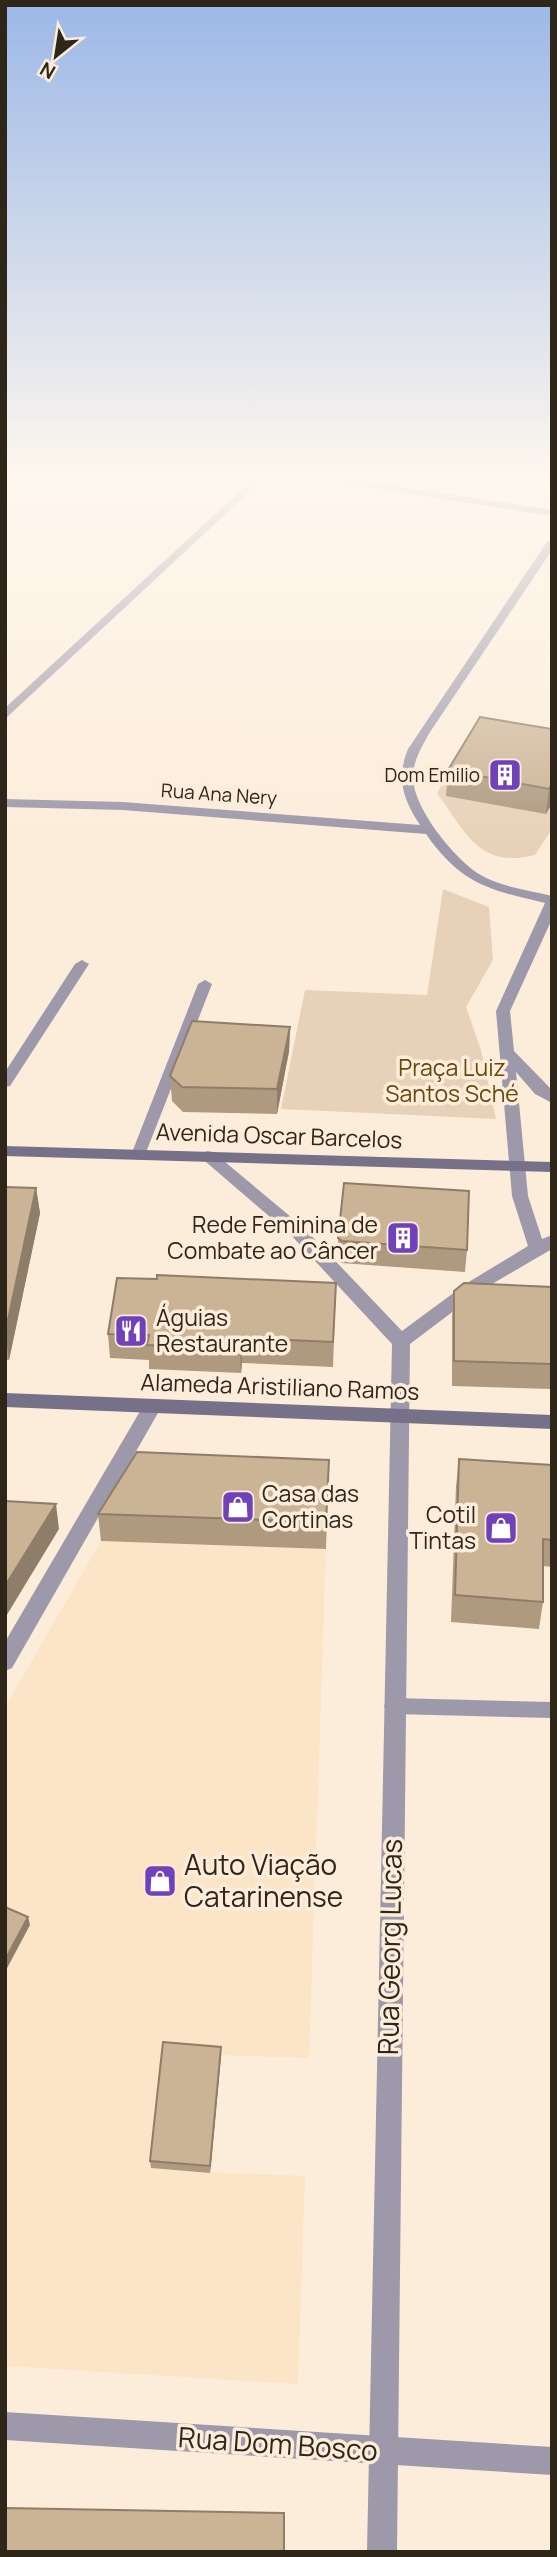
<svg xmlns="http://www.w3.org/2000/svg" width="557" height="2557" viewBox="0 0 557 2557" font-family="Manrope,sans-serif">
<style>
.built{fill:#fce4c6}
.green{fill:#e7d2b9}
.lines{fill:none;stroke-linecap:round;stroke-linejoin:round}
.service{fill:#9d99aa;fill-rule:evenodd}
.minor{fill:#9d99aa;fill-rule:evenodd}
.tertiary{fill:#9d99aa;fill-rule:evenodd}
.secondary{fill:#767088;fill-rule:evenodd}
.wall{fill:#af9a80}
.shaded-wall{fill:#8e7d68}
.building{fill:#cbb395;stroke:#8e7d68;stroke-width:2}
.labels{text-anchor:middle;stroke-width:7;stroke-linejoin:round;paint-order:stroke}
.far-poi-label{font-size:19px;fill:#2f261a;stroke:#fcedda;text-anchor:end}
.far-street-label{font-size:19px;fill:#2f261a;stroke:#fcedda}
.park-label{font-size:23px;fill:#6a460c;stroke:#fcedda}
.street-label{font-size:23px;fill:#2f261a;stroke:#fcedda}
.poi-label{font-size:23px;fill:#2f261a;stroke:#fcedda;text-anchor:end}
.near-poi-label{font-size:28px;fill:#2f261a;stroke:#fcedda;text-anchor:start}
.near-street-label{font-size:28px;fill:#2f261a;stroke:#fcedda}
</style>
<rect width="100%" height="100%" fill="#fcedda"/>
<path class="built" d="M101,1541L326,1549L309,2058L221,2055L210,2172L305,2176L298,2384L5,2366V1707Z"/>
<g class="green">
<path d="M467,740L552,755V829L535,855C479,869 466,833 437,793Z"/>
<path d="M443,889L489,907L493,960L466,1007L481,1050L496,1119L281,1109L305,990L427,995Z"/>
</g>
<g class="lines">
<g class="service">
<path d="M82,960L89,964L10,1086L5,1087V1072L75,964Z"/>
<path d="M205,980L212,984L145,1155L138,1160L133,1158L131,1155L198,984Z"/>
<path d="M394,1698L552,1702V1718L394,1714L387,1712L384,1706L387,1700Z"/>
</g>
<g class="minor">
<path d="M251,481H261L5,719V708Z"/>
<path d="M339,481H362L552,510V516L344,484Z"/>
<path d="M552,539V550L430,732C422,746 413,761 413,777C413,808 454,858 479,874C500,887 528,890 552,896V919L510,1011L514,1051L552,1090V1103L535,1094L516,1072L528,1196L542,1239L552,1235V1249L480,1291L410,1344L397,2552H367L392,1344L291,1235L199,1156L207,1151L213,1152L303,1227L402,1331L467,1283L528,1246L512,1196L496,1011L545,903C489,890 461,884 426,834L123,810L5,807V799L123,802L420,825C403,800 396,778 408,749L547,542Z"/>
<path d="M153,1399L160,1401L162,1406L12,1668L5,1671V1642L146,1401Z"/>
</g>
<path class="tertiary" d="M5,2412L552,2447V2475L5,2440Z"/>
<g class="secondary">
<path d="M5,1146L552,1162V1172L5,1156Z"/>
<path d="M5,1393L552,1415V1429L5,1407Z"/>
</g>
</g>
<g class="wall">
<path d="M552,729V803L546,814L446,796L448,770Z"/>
<path d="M290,1027L289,1051L277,1114L183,1112L172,1101L170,1076Z"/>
<path d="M5,1187L36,1188L40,1213L9,1360H5Z"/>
<path d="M338,1238L467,1250L465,1272L341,1263L338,1260Z"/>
<path d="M157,1279L336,1283L333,1367L242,1363L241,1373L149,1369V1360L110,1358L108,1334Z"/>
<path d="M552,1287V1389L452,1386V1316L454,1291Z"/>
<path d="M459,1459L552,1465V1567L543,1566V1602L539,1629L451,1622L456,1486Z"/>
<path d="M329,1460L326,1549L101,1541L98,1514Z"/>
<path d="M221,2055L210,2173L151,2168L150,2161Z"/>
</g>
<g class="shaded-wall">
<path d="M552,783V803L546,814L549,789Z"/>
<path d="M290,1027L289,1051L277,1114V1089Z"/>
<path d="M36,1188L40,1213L9,1360L5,1334Z"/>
<path d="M241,1338L242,1363L241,1373L240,1348Z"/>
<path d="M56,1504L59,1529L5,1618V1586Z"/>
<path d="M28,1917L30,1925L5,1972V1960Z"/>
<path d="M221,2047V2055L210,2173V2166Z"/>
</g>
<g class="building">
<path d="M480,717L552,729V783L549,789L448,770Z"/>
<path d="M192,1021L290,1027L277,1089L182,1087L170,1076Z"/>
<path d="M344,1183L469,1191L467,1250L342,1241L338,1238Z"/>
<path d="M5,1187L36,1188L5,1334Z"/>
<path d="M157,1275L336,1283L333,1342L241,1338L240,1348L147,1345L149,1335L108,1334L117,1278L157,1279Z"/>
<path d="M464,1283L552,1287V1364L454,1361V1291Z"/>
<path d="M137,1452L329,1460L326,1522L98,1514Z"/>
<path d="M459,1459L552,1465V1540L543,1539V1602L455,1595Z"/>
<path d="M5,1501L56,1504L5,1586Z"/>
<path d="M5,1907L28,1917L5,1960Z"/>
<path d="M163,2042L221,2047L210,2166L150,2161Z"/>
<path d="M5,2508L284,2513V2552H5Z"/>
</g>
<linearGradient id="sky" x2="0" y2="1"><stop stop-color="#9cb8e7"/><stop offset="0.57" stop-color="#fef7ee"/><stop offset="1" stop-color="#fef7ee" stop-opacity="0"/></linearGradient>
<rect width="557" height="839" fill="url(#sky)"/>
<defs>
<symbol id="building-square" viewBox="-11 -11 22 22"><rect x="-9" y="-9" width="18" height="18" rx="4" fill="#7141b9" stroke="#fcedda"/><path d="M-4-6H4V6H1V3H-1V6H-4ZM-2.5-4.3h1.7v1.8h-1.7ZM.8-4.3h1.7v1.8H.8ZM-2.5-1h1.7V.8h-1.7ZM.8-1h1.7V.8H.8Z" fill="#fff"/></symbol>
<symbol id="restaurant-square" viewBox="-11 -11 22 22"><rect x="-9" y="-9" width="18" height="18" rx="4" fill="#7141b9" stroke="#fcedda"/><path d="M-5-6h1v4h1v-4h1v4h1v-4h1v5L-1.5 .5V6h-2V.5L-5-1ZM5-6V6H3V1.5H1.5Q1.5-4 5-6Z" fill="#fff"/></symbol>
<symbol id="shop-square" viewBox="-11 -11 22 22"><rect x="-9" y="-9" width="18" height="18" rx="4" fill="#7141b9" stroke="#fcedda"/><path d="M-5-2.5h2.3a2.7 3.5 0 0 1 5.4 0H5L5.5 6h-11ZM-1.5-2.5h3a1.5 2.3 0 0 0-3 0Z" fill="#fff"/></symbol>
</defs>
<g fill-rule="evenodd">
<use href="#building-square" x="486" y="756" width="38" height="38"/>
<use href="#building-square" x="384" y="1219" width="38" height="38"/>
<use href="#restaurant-square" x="112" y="1312" width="38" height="38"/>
<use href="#shop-square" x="219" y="1488" width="38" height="38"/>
<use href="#shop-square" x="482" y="1509" width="38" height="38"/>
<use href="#shop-square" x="141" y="1862" width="38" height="38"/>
</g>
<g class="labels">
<g class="far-poi-label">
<text x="480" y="782">Dom Emilio</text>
</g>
<g class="far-street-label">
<text transform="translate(219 794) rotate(4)" y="7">Rua Ana Nery</text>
</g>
<g class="park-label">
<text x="452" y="1076">Praça Luiz<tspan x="452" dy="26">Santos Sché</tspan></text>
</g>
<g class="street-label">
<text transform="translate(279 1136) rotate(2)" y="8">Avenida Oscar Barcelos</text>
<text transform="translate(280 1387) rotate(2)" y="8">Alameda Aristiliano Ramos</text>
</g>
<g class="poi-label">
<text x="378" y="1233">Rede Feminina de<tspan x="378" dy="26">Combate ao Câncer</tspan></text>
<text x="156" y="1326" text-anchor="start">Águias<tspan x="156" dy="26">Restaurante</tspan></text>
<text x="262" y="1502" text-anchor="start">Casa das<tspan x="262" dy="26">Cortinas</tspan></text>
<text x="476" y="1523">Cotil<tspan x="476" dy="26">Tintas</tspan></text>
</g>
<g class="near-poi-label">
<text x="184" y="1875">Auto Viação<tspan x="184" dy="32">Catarinense</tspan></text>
</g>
<g class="near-street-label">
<text transform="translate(390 1947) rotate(-89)" y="10">Rua Georg Lucas</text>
<text transform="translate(278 2444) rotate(4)" y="10">Rua Dom Bosco</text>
</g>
</g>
<rect width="557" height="2557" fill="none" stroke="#2f261a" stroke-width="14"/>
<g transform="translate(56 56) rotate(210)" stroke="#fcedda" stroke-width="5" paint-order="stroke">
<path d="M0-5L12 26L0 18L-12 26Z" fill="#2f261a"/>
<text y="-10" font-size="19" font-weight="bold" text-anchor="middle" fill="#2f261a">N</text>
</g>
</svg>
